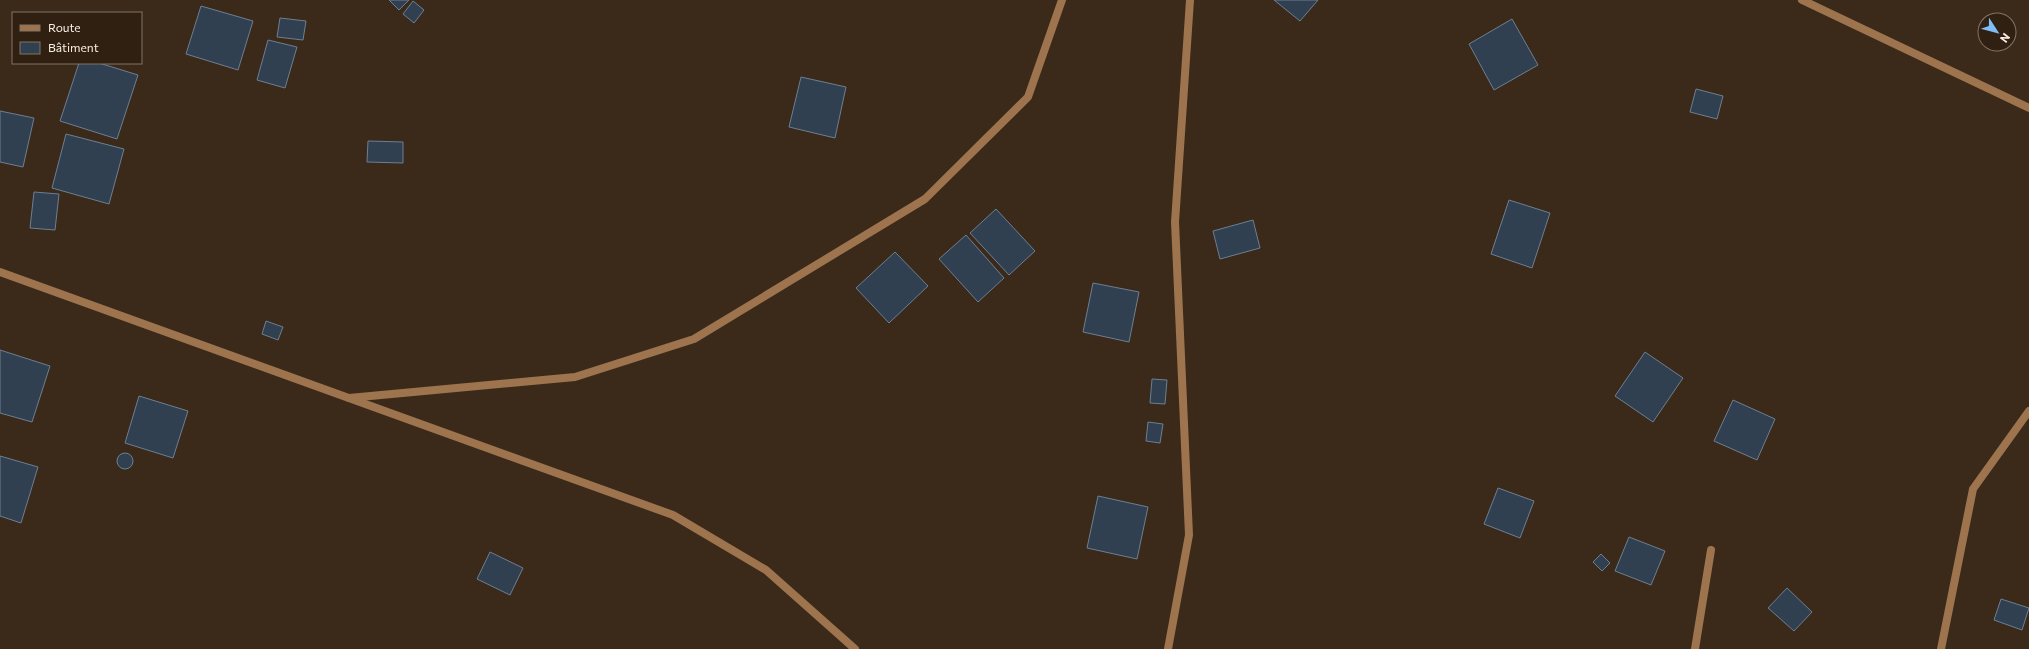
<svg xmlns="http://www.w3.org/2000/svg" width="2029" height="649" viewBox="0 0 2029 649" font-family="Commissioner,sans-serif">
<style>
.building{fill:#304051;stroke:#6d7f92}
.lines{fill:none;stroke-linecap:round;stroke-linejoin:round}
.minor{stroke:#9d744d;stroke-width:8}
.tertiary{stroke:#9d744d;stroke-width:8}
</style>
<rect width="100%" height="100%" fill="#3b2a1a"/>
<g class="building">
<path d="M389,0H409L399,10Z"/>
<path d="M1274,0H1318L1300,21Z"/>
<path d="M413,1L424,10L414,23L403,14Z"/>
<path d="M201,6L253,21L238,70L186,54Z"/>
<path d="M280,18L306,21L303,40L277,37Z"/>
<path d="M1512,19L1538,65L1494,90L1469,44Z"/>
<path d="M268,40L297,47L285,88L257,80Z"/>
<path d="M79,63H99L138,75L117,139L60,121Z"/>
<path d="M801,77L846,87L835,138L789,127Z"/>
<path d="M1696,89L1723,96L1717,119L1690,112Z"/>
<path d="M0,111L34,118L23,167L0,162Z"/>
<path d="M66,134L124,149L109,204L52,188Z"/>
<path d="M368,141L403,142V163L367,162Z"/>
<path d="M34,192L59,194L55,230L30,228Z"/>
<path d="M1509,200L1550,213L1532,268L1491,254Z"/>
<path d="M996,209L1035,251L1009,275L970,233Z"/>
<path d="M1253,220L1260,248L1220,259L1213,231Z"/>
<path d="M966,235L1004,278L978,302L939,259Z"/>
<path d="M895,252L928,286L889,323L856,288Z"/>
<path d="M1093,283L1139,292L1129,342L1083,332Z"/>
<path d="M266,321L283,327L278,340L262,334Z"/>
<path d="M0,350L50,366L32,422L0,413Z"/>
<path d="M1645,352L1683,378L1653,422L1615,396Z"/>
<path d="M1152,379L1167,380L1165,404L1150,403Z"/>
<path d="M139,396L188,411L173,458L125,443Z"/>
<path d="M1733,400L1775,419L1757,460L1714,441Z"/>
<path d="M1148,422L1163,424L1160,443L1146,441Z"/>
<circle cx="125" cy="461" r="8"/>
<path d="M0,456L38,467L21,523L0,516Z"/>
<path d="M1498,488L1534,501L1520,538L1484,524Z"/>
<path d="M1098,496L1148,507L1137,559L1087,548Z"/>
<path d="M1629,537L1665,551L1651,585L1615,571Z"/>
<path d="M490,552L523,568L510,595L477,579Z"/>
<path d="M1601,554L1610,563L1602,571L1593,562Z"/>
<path d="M1787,588L1812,612L1794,631L1768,608Z"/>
<path d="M2001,599L2029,608L2022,630L1994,620Z"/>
</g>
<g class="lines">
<g class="minor">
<path d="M1802,0L2029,108"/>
<path d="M349,398L575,377L694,339L925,199L1028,97L1062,0"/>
<path d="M1168,649L1189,535L1175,222L1190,0"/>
<path d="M1695,649L1711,550"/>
<path d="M1941,649L1973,489L2029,411"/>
</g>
<path class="tertiary" d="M0,272L673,515L766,570L855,649"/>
</g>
<rect x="12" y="12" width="130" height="52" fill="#302011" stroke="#817366"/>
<rect x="20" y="25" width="20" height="6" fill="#9d744d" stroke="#817366"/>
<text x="48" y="32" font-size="12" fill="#faefe5">Route</text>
<rect x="20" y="42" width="20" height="12" fill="#304051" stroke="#817366"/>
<text x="48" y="52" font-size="12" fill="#faefe5">Bâtiment</text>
<g transform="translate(1997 32) rotate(126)"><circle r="19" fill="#302011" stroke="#817366"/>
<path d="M0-3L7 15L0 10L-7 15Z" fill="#7fbdfa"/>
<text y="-6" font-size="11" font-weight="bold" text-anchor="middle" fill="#faefe5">N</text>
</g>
</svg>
